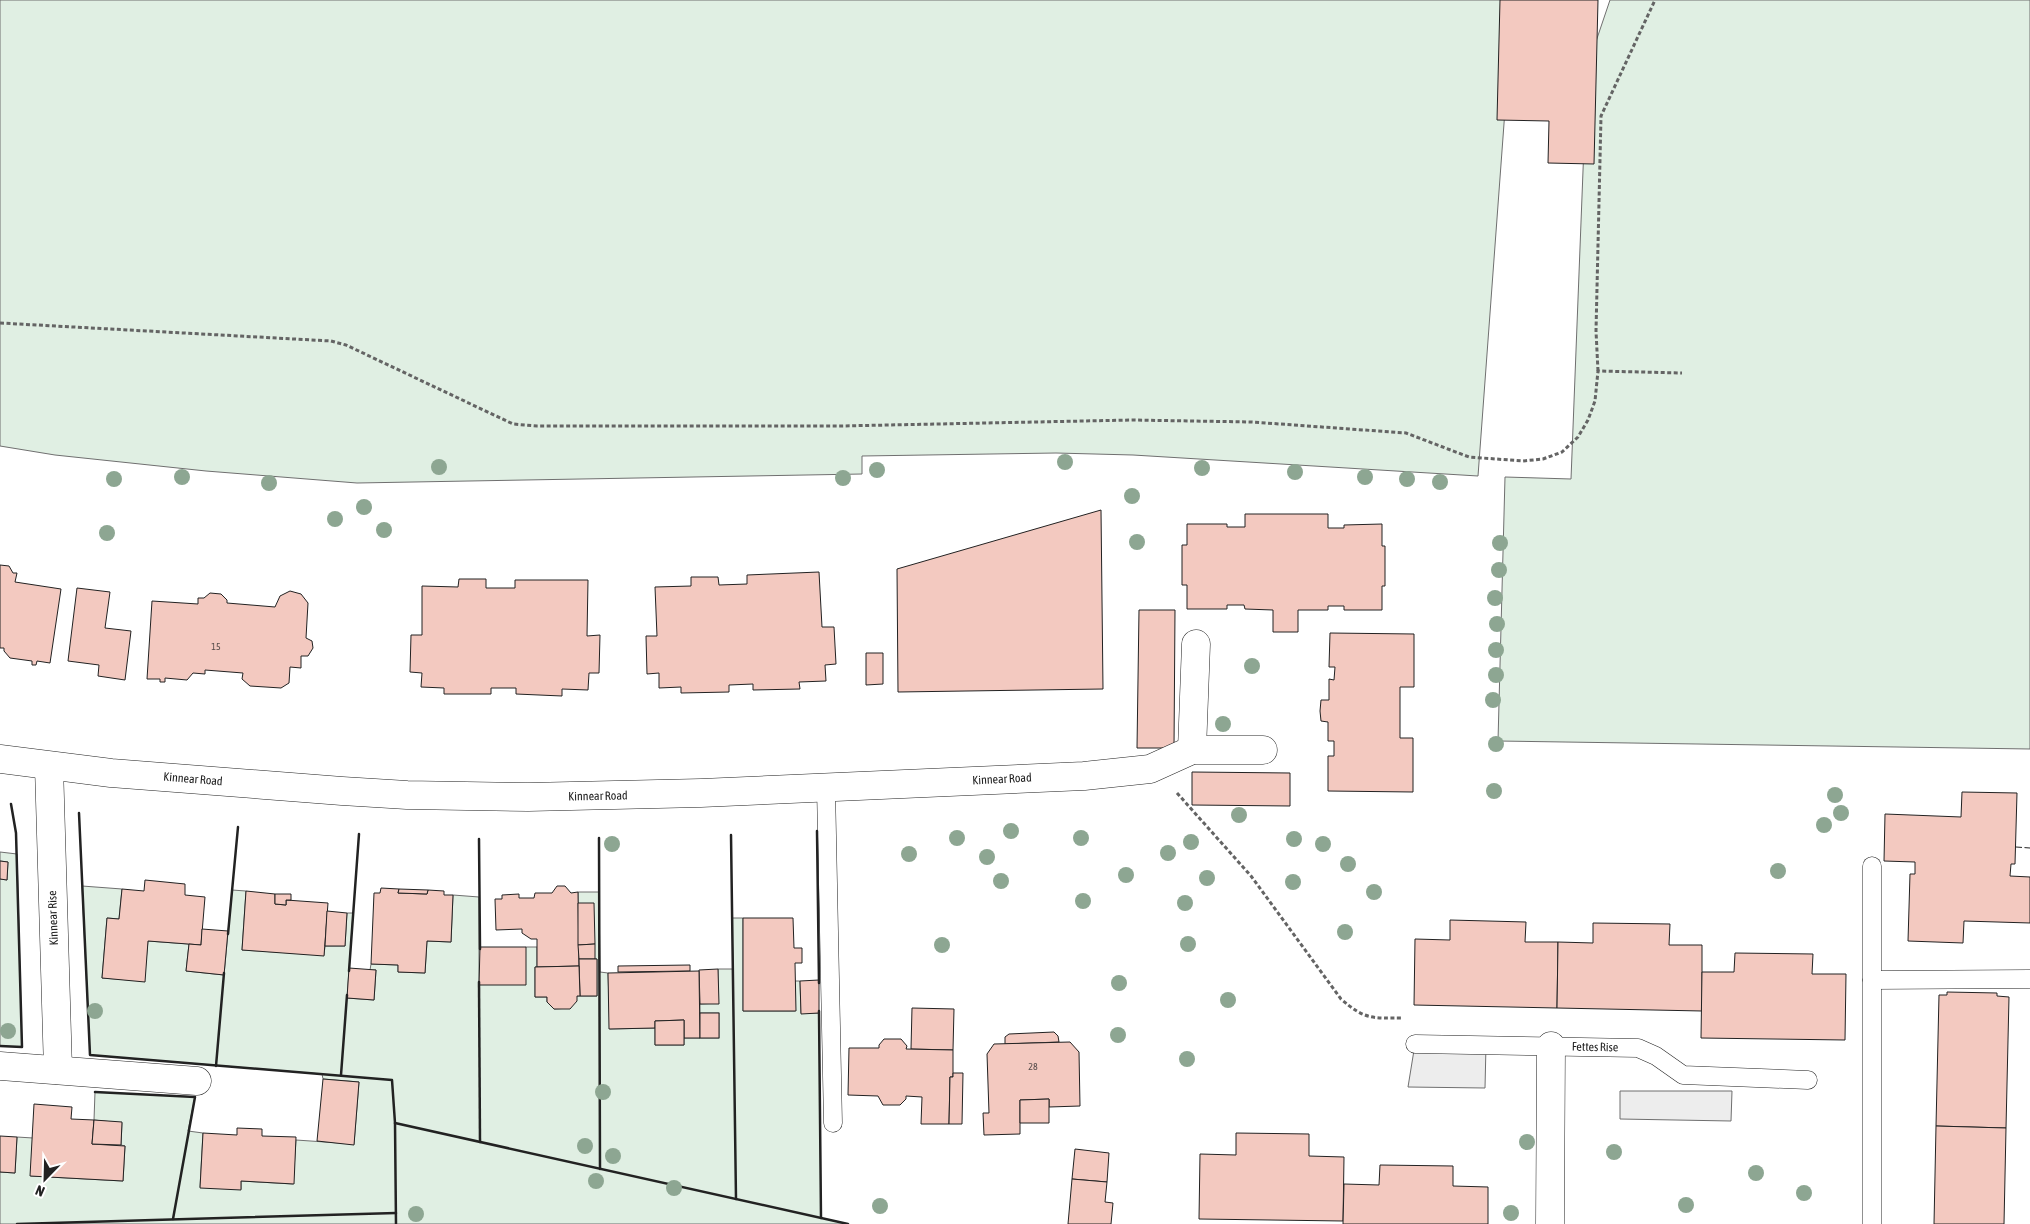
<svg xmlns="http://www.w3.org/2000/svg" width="2030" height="1224" viewBox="0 0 2030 1224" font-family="'Asap Condensed',sans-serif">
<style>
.green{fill:#e0efe3;stroke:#6f6f6f}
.parking{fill:#ededed;stroke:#6f6f6f}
.building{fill:#f3c9c0;stroke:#222}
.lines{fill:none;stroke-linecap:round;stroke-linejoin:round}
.service-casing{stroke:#222;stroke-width:19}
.minor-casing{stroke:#222;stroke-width:29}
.path{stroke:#646464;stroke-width:3;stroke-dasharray:4 2.5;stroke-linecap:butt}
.service{stroke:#fff;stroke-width:18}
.minor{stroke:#fff;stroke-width:28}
.fence{stroke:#222;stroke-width:1;stroke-dasharray:6 2.5;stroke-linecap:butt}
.wall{stroke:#222;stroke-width:2.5}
.tree{fill:#8da692}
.labels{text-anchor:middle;stroke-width:4;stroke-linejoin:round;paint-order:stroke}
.number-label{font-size:10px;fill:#564c4a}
.street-label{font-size:12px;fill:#222;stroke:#fff}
</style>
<rect width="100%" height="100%" fill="#fff"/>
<g class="green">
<path d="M0,0H1526L1509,56L1478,476L1133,455L1056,453L862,456V474L357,483L206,471L55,455L0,446Z"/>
<path d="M1610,0H2030V749L1498,741L1505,477L1571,479L1587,68Z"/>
<path d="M0,852L17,854L22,1047L0,1046V879L7,880L8,862L0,861Z"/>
<path d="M82,886L122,889L119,919L107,918L102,978L144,981L148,941L189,944L186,971L224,975L232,890L246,891L242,950L324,955L325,946H345L347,913H353L347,998L374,1000L376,970H370L371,964L398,965V972L425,973L427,941L451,942L453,895L479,897V985L526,947H537V967H535V997H547V1002L554,1009L570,1008L577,996H597V959H595L578,903V892H599L600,972L608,973L610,1029L655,1028V1045H684V1038H719V1013H700V1004L718,1003V969H733L732,918H743V1011H795V981H800L801,1013H819L821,1218L848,1224H0V1172L15,1173L17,1137L33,1138L31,1176L123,1181L125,1146L121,1145L122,1123L94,1120L95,1092L195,1097L188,1131L203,1133L200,1187L241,1189V1181L293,1184L296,1140L354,1144L359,1082L323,1079L322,1074L90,1055Z"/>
</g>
<g class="parking">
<path d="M1415,1044L1486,1045L1485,1088L1408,1087Z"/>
<path d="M1620,1091H1732L1731,1121L1620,1119Z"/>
</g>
<g class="building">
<path d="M1500,0H1598L1594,164L1548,163L1549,121L1497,120Z"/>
<path d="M1101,510L1103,689L898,692L897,569Z"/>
<path d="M1245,514H1328V528H1344V525L1382,524V546H1385V586H1382V610H1344V606H1328V610H1298V632H1273V610L1245,609L1244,605H1227V609H1187V585H1182V545H1187V524H1227V527H1245Z"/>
<path d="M0,565L9,566L13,573H17L15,582L61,589L50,663L37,661L36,665H32V661L10,658L4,651V648H0Z"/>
<path d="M819,572L822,627H834L836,664L825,665L826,681L799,682L800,689L753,690V684L729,685V692L681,693V687L659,688V673L647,674L646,636H657L655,587L691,586V577H718L719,585L747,584V575Z"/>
<path d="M459,579H486V588H515V580H588L587,636L600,635L599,673H589L588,690L562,689V696L516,694V688H491V694H444V688L421,687L422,673L410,672L411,635H422V586L458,587Z"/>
<path d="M77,588L110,592L105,628L131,631L125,680L98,676L99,665L68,661Z"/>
<path d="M290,591L301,594L308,603L306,638L312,641L313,648L308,656H301V668L290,667L289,683L281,688L250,686L242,679L243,673L205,670V674L193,673L187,680L165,678V682H160V679H147L152,601L198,604V598H204L210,593L221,594L227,600V603L275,607L280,596Z"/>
<path d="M1139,610H1175L1174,748H1137Z"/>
<path d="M1330,633L1414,634V687H1400V738H1413V792L1328,791V756H1334V741H1328V722L1321,721L1320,711L1321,700H1329V679L1334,680L1335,667H1329Z"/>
<path d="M866,653H883V684L866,685Z"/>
<path d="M1192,772L1290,773V806L1192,805Z"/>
<path d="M1962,792L2017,793L2015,864H2011L2010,876L2030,877V923L1964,921L1963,943L1908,941L1910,874H1915V862L1884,861L1885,814L1961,817Z"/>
<path d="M0,861L8,862L7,880L0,879Z"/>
<path d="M145,880L185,884V895L205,897L201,945L148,941L145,982L102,978L107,918L119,919L122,889L144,891Z"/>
<path d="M557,886H565L571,893L578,892L579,966L537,967V939H531L522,933V929L496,930L495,899H502V895L519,894V898H534L535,893H552Z"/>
<path d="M381,888L399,889L398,893L427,894L428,890L444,891V895H453L451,942L427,941L425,973L398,972V965L371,964L374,893H380Z"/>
<path d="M399,889L428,890L427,894L398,893Z"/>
<path d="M246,891L275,894V904L286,905V900L328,903L324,956L242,950Z"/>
<path d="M275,894H291V900H286V905L275,904Z"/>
<path d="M578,903H594L595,944L578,945Z"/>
<path d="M327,911L347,913L345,946H325Z"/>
<path d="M743,918H793L794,948H802V963H795L796,1011H743Z"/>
<path d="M1450,920L1526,922L1525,942H1558L1557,1008L1414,1005L1415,939L1450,940Z"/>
<path d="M1593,923L1670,924L1669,945H1702V1011L1557,1008L1558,942L1593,943Z"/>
<path d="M202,929L228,931L224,975L186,971L189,944L201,945Z"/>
<path d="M595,944V959H579L578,945Z"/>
<path d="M480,947H526V985H479Z"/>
<path d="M1735,953L1813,954L1812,974H1846L1845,1040L1701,1038L1702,972H1734Z"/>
<path d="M579,959H597V996H580Z"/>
<path d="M690,965V971L618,972V966Z"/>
<path d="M579,966L580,996H577V1001L570,1009H554L547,1002V997H535V967Z"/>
<path d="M349,968L376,970L374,1000L347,998Z"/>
<path d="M718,969L719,1004H700L699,970Z"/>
<path d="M699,971L700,1038H684V1020L655,1021V1028L609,1029L608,973Z"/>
<path d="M819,980V1013L801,1014L800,981Z"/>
<path d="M1947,992L1997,993V996L2009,997L2006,1128L1936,1126L1939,995H1947Z"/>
<path d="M912,1008L954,1009L953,1050L911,1049Z"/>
<rect x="700" y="1013" width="19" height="25"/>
<path d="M684,1020V1045H655V1021Z"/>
<path d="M1054,1032L1058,1036L1059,1042L1005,1044V1037L1009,1034Z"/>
<path d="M884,1039H901L907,1046L906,1049L953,1050V1077H950L949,1124H921L922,1097L906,1096V1099L900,1105H883L878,1096L848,1095L849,1048H879V1045Z"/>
<path d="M1070,1042L1079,1052L1080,1106L1049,1107V1099L1020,1100V1134L984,1135L983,1113H989L987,1054L994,1044Z"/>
<path d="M953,1073H963L962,1124H949L950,1077H953Z"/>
<path d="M323,1079L359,1082L354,1145L317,1141Z"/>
<path d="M1049,1099V1123H1020V1100Z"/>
<path d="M34,1104L72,1107L71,1119L94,1120L92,1144L125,1146L123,1181L30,1176Z"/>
<path d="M94,1120L122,1122L121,1145L92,1144Z"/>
<path d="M1936,1126L2006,1128L2004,1224H1934Z"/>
<path d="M237,1128L262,1129V1136L296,1137L294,1184L241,1181V1190L200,1188L203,1133L237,1135Z"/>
<path d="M1236,1133L1309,1134V1156L1344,1157L1343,1221L1199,1219L1200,1154L1236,1155Z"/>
<path d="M0,1136L17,1137L15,1173L0,1172Z"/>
<path d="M1075,1149L1109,1153L1107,1182L1072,1179Z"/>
<path d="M1380,1165L1453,1166V1186L1488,1187V1224H1343L1344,1184L1379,1185Z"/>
<path d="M1072,1179L1107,1182L1105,1202L1113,1203L1111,1224H1068Z"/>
</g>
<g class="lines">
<defs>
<g id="service">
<path d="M826,788L833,1123"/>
<path d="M1872,980L2030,979"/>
<path d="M1415,1044L1638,1048L1656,1056L1683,1075L1808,1080"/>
<path d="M1872,1224V866"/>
</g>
<g id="minor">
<path d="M1192,750L1196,644"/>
<path d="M0,759L111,773L342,791L407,795L528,797L701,793L1084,776L1150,769L1192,750H1263"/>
<path d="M49,766L58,1070"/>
<path d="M0,1066L197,1081"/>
<path d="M1550,1224L1551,1046"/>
</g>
</defs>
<use href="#service" class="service-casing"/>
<use href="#minor" class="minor-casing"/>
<g class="path">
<path d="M0,323L331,341L346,345L513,424L537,426H840L1132,420L1252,422L1406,433L1469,457L1523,461L1543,459L1562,452L1578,437L1588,420L1595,401L1598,371L1682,373"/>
<path d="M1598,371L1596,331L1601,116L1655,0"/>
<path d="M1177,793L1251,876L1341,999C1365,1020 1372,1018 1403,1018"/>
</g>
<use href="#service" class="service"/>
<use href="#minor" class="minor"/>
<path class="fence" d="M2016,847L2030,848"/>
<g class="wall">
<path d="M79,813L90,1055L392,1080L395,1123L396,1224"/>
<path d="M817,831L819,983"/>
<path d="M731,835L736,1199"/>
<path d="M599,838L600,1169"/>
<path d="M479,839L480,949"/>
<path d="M228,934L238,827"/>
<path d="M349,971L359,834"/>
<path d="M479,982L480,1142"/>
<path d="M819,1011L821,1218"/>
<path d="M0,1046L22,1047L16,833L11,804"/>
<path d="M216,1066L224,973"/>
<path d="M341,1075L347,995"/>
<path d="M95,1092L195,1097L173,1219"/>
<path d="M395,1123L848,1224"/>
<path d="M17,1224L396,1213"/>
</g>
</g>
<g class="tree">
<circle cx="1065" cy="462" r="8"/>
<circle cx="439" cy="467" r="8"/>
<circle cx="1202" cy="468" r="8"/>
<circle cx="877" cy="470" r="8"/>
<circle cx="1295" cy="472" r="8"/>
<circle cx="182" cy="477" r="8"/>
<circle cx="1365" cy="477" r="8"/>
<circle cx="843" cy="478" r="8"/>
<circle cx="114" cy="479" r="8"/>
<circle cx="1407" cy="479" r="8"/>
<circle cx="1440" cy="482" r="8"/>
<circle cx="269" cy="483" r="8"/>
<circle cx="1132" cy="496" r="8"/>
<circle cx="364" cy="507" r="8"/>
<circle cx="335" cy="519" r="8"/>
<circle cx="384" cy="530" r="8"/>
<circle cx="107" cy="533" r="8"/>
<circle cx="1137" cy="542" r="8"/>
<circle cx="1500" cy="543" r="8"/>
<circle cx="1499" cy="570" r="8"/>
<circle cx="1495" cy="598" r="8"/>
<circle cx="1497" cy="624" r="8"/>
<circle cx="1496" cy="650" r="8"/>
<circle cx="1252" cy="666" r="8"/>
<circle cx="1496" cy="675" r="8"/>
<circle cx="1493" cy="700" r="8"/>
<circle cx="1223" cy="724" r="8"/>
<circle cx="1496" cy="744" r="8"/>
<circle cx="1494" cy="791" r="8"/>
<circle cx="1835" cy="795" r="8"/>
<circle cx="1841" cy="813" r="8"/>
<circle cx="1239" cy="815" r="8"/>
<circle cx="1824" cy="825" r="8"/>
<circle cx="1011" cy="831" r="8"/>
<circle cx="957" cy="838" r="8"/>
<circle cx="1081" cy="838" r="8"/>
<circle cx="1294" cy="839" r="8"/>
<circle cx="1191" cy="842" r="8"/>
<circle cx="612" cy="844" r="8"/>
<circle cx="1323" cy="844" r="8"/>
<circle cx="1168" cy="853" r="8"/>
<circle cx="909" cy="854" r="8"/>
<circle cx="987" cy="857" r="8"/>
<circle cx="1348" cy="864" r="8"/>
<circle cx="1778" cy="871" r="8"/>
<circle cx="1126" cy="875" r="8"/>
<circle cx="1207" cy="878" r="8"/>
<circle cx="1001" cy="881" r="8"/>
<circle cx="1293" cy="882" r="8"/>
<circle cx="1374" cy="892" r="8"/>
<circle cx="1083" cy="901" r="8"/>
<circle cx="1185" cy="903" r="8"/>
<circle cx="1345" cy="932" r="8"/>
<circle cx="1188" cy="944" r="8"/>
<circle cx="942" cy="945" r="8"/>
<circle cx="1119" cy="983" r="8"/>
<circle cx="1228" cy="1000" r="8"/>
<circle cx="95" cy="1011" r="8"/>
<circle cx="8" cy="1031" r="8"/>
<circle cx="1118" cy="1035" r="8"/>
<circle cx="1187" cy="1059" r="8"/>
<circle cx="603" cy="1092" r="8"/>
<circle cx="1527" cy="1142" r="8"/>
<circle cx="585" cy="1146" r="8"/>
<circle cx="1614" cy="1152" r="8"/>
<circle cx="613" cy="1156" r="8"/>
<circle cx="1756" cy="1173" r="8"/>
<circle cx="596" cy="1181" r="8"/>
<circle cx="674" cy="1188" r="8"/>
<circle cx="1804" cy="1193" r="8"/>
<circle cx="1686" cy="1205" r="8"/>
<circle cx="880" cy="1206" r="8"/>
<circle cx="1511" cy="1213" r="8"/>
<circle cx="416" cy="1214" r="8"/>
</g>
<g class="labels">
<g class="number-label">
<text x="216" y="650">15</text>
<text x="1033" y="1070">28</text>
</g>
<g class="street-label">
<text transform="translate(193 779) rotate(5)" y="4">Kinnear Road</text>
<text transform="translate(1002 779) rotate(-3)" y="4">Kinnear Road</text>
<text transform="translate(598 796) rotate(-1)" y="4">Kinnear Road</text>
<text transform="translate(53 918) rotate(-92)" y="4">Kinnear Rise</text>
<text transform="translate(1595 1047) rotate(1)" y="4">Fettes Rise</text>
</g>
</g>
<g transform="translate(45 1179) rotate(203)" stroke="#ffffff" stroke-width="4" paint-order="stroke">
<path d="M0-4L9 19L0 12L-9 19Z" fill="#222222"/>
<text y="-8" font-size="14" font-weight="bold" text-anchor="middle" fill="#222222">N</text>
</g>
</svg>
